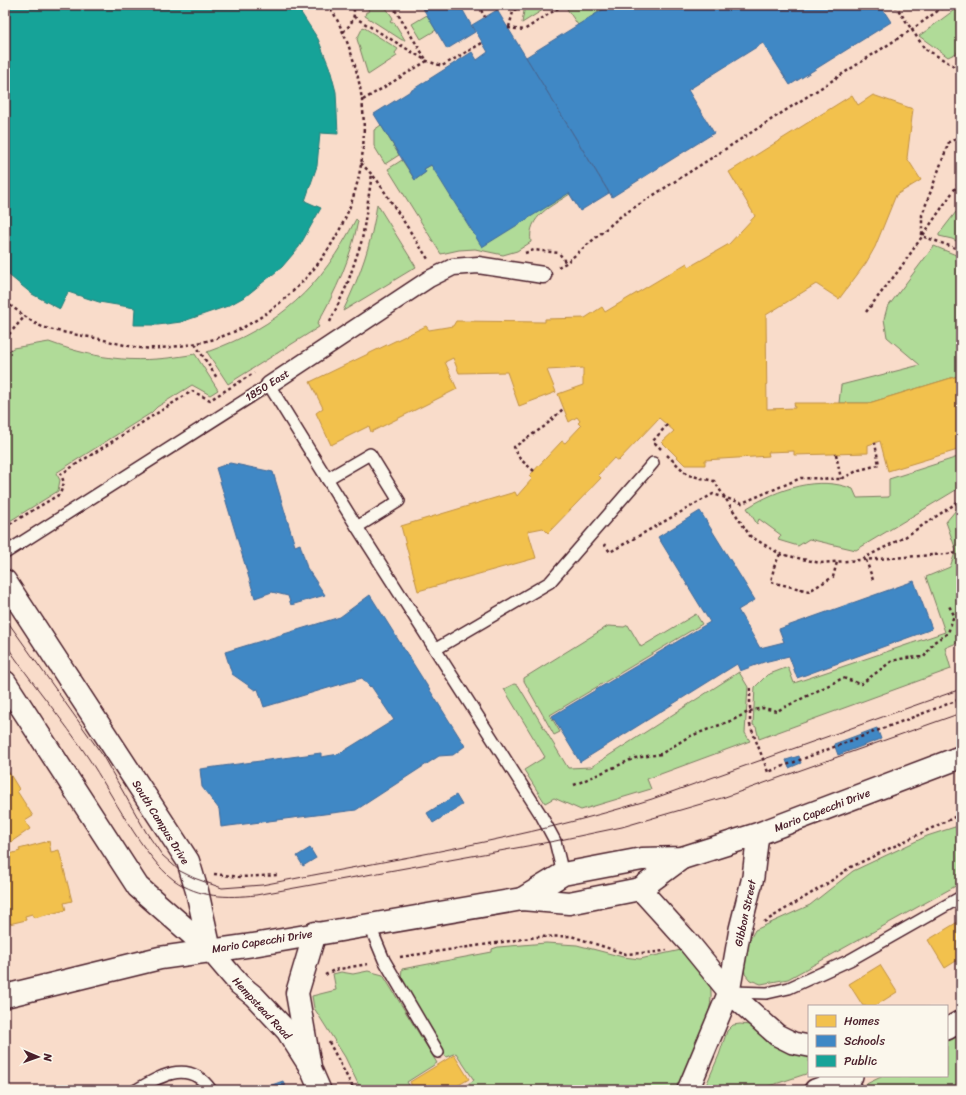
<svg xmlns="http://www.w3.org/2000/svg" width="966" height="1095" viewBox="0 0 966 1095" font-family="Sriracha,sans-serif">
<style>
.built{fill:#f9dcca;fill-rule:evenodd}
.green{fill:#b0db98;stroke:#7d7d62}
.homes{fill:#f2c14e;stroke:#c09044}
.schools{fill:#3f88c5;stroke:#426897}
.public{fill:#17a398;stroke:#267b77}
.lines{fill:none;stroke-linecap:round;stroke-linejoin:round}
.service-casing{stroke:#4a1f2b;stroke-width:14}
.pedestrian-casing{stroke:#4a1f2b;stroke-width:19}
.minor-casing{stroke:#4a1f2b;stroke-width:24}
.tertiary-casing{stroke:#4a1f2b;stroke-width:25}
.secondary-casing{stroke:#4a1f2b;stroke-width:25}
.path{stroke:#4a1f2b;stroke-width:2.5;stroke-dasharray:3 3;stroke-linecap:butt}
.service{stroke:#fbf7ec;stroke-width:11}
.pedestrian{stroke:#fbf7ec;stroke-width:16}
.minor{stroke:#fbf7ec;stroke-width:21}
.tertiary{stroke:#fbf7ec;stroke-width:22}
.secondary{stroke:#fbf7ec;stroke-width:22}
.tram{stroke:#4a1f2b;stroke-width:1}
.labels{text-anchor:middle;stroke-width:4;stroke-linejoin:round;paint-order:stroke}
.street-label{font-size:11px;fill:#4a1f2b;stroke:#fbf7ec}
</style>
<rect width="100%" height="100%" fill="#fae7d8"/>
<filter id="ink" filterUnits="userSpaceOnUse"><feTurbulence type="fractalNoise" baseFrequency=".025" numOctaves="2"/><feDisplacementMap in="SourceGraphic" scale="8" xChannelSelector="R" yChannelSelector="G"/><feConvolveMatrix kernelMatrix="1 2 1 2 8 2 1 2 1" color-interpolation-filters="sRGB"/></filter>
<g filter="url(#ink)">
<path class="built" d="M5,5H961V1090H5ZM809,1006H947V1076H809Z"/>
<g class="green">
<path d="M364,5H384L393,18L390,22L392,23L394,22L405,40H402L365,16L366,12H368L369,9L365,8Z"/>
<path d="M525,5H551L522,23Z"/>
<path d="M573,5H610L578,25L567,9Z"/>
<path d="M961,5V51L948,57L919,36Z"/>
<path d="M427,15L436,30L421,39L412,24Z"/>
<path d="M363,27L398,49L395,53L397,56L368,75L357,39Z"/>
<path d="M381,125L399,155L385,164L374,146V130Z"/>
<path d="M402,160L415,180L426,172L424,169L431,165L569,193L570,194C552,206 527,216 531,242L517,251L503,255L475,249L459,250L441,254L388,169Z"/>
<path d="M377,204L416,267L343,311C360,276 372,243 377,204Z"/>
<path d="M956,212H961V243L952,239L939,236V234Z"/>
<path d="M356,219L358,221C351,258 336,291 317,324L319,327L228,384L207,352C280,326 321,287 356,219Z"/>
<path d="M934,246L961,257V375L869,403H839L841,385L920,365L887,337L884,319L887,308Z"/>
<path d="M49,342C101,361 141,364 195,354L218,390L210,395L192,385L157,407L151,413L56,473L60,480L58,491L5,524V354L13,348Z"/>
<path d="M961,456V487L856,550L809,539L798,546L778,540L781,535L759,519L757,524L747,508C778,489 818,475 853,489L857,498L889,497V479Z"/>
<path d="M961,504V641L945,648L951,669L759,739L756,727L753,725L755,687L767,675L788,667L794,683L945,632L926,577L950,567L956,550L946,522Z"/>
<path d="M696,614L702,624L550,715L560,732L554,735L524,681V678L608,626L624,627L628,625L641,647Z"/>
<path d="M739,672L748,687L745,733L750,741L647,779L651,789L581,810L554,798L545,803L524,770L545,757L504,689L514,684L518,685L568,768L591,767Z"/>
<path d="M961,825V883L788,979L761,984L750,980L745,974L743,962L747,945L755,930L810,905L853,871L927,836Z"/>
<path d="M546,943L577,945L623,957L640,959L681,950C691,959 702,967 708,979C721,1004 690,1065 680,1090H459L474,1080L456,1053L446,1057L405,988L401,977L402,969L492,952V949L498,947Z"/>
<path d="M368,971L383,975L437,1063L407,1082L412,1090H361L345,1057L314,1008L312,996L336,990L333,974L341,972L353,974Z"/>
<path d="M740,1024L750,1025L761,1034L809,1055V1073L757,1090H704L719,1055L727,1031L733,1025Z"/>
<path d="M961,1032V1090H854L883,1076H947V1042Z"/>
</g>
<g class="homes">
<path d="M852,95L858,105L873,95L913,109L907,158L921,180L896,195L875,247L866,263L839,299L816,284L766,315L767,409L795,408L794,403H869L961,375V449L888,471L880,441L868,445V453L794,455V451L768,452L769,456L705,460V465H685L662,442L674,431L659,418L618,461L614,458L598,475L601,478L548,533L543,528L528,531L536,558L418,591L401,526L515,492L517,496L532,479L529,476L562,441L565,443L581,426L578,423L580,421L577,417L569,422L558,394L583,385V368L547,370L556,392L519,406L507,372L459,373L453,358L445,362L457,389L371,432L369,426L331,445L316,413L323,408L310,382L426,326L429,330L453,326L456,321L545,322V319L585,318L602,307L605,312L687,263L689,267L729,244L755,216L729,172Z"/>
<path d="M5,766L19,789L17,791L33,816L25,821L30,829L5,846Z"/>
<path d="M49,841L51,852L59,850L72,901L64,903L66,910L34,918L32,914L25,916L26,920L5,925V852L9,851L10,854L20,851L19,849Z"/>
<path d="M961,920V958L945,968L928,940Z"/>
<path d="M880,965L897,992L875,1006H863L849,984Z"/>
<path d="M454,1055L469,1079L450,1090H414L410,1082Z"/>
</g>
<g class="schools">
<path d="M421,5H460L475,32L447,49Z"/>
<path d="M610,5H660L662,8L667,5H880L891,22L790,85L763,43L688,90L714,133L612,197L526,57Z"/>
<path d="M497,10L609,193L580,211L569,193L482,247L431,165L424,169L426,172L415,180L374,114L472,52L477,60L488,52L472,25Z"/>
<path d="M230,463L273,472L295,546L300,544L307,568L325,595L291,605L288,596L272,592L255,598L216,468Z"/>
<path d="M700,511L755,600L738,610L760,648L784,642L779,629L914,581L932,629L797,678L789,656L764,662L740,671L737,664L580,762L552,716L710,622L658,537Z"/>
<path d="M370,595L465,746L453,755L439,756L356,810L221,827L219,809L202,787L200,769L321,753V757L339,754L394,720L371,686L370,687L362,678L264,707L258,689L255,690L232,674L225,652L340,617Z"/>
<path d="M877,728L881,739L838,755L834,744Z"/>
<path d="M799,756L801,763L789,768L786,760Z"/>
<path d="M456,795L462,805L433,823L427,813Z"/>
<path d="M310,848L316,858L303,866L297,856Z"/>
<path d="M283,1081L287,1090H258Z"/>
</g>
<path class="public" d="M5,5H296L318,39L330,69L336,92L338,134L320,133L317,166L305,201L321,208L299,247L282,267L246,296L228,306L181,322L158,325H134L135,308L99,302L68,292L60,309L32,294L5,272Z"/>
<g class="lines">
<defs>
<g id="service">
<path d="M327,479L370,454L399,501L357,527"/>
<path d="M5,553L269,385L357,527L541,815L555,841L563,874"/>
<path d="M436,649L550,582L653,463"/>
<path d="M369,924L384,960L438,1052"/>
<path d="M731,992L767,993L789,988L850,960L961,897"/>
<path d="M136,1090C161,1076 189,1058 211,1090"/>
</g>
<path id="pedestrian" d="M269,385L429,279L453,267L478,265L543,275"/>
<g id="minor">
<path d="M640,889L689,943L729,992L777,1035L793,1043L809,1046"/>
<path d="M210,950L239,984L254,996L287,1031L310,1067L320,1090"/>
<path d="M947,1029L961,1021"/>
<path d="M688,1090L729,992L740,929L753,877L758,834"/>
<path d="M815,1090L852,1076"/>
</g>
<g id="tertiary">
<path d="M5,581L188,861L197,891L210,950"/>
<path d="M5,682L138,887L210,950"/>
</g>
<g id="secondary">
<path d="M522,899L563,874L642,859L682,858L758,834L961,757"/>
<path d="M5,996L160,958L253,945L522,899L569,903L640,889L682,858"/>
<path d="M310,1067L297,993L315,933"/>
</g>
</defs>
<use href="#service" class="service-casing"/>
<use href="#pedestrian" class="pedestrian-casing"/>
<use href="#minor" class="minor-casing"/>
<use href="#tertiary" class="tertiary-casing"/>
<use href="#secondary" class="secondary-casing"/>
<g class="path">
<path d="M478,5L485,17"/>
<path d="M895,5L925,49L961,70"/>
<path d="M354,17L427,61L442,66L482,43"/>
<path d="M509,27L513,12L519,5"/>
<path d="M508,28L524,30L563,5"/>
<path d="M343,32C352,24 356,17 353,5"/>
<path d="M363,100L427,61L392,5"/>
<path d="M961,102V170"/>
<path d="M961,137L949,142L922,215V236L961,250"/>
<path d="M361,163L377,180L428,259"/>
<path d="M525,253L534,250L559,253L566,263"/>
<path d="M558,267L566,263L621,216L911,30L946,5"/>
<path d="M5,302C16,309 27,319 38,325C49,331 86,336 100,339C113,342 126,346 140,348C159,350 202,344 220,337C246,329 272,311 292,292C374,216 385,100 329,5"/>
<path d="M866,312L899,270L961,180"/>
<path d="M330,322L347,285L362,240L372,174"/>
<path d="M5,339L25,316"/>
<path d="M195,344L217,378"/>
<path d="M661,449L653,441L667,425"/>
<path d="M836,454L841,479"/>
<path d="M667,455L688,475L714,481L750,536L780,554L820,563L860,560L905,537L961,500"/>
<path d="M534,471L520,459L514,447L545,426L564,408"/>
<path d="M5,527L60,494L64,483L61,474L192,391L210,400L254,373"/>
<path d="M604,544L610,552L713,494L742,503L801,478L841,479L859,470L879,465L875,443"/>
<path d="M780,554L774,567L771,582L809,591L833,577L837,562"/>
<path d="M863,560L961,553"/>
<path d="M866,560L873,580"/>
<path d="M750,688V725L768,772L961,699"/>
<path d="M574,785L635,758L661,754L688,737L733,720L750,711L763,708L777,711L843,678L861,684L892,661L905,658L924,657L934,642L948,633L954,615L948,604"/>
<path d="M214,874L241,877L278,875"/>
<path d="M764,922L825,885L849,868L961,814"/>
<path d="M400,957L537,937L571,936L626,954L658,952L667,950"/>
<path d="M325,975L334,970L368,964"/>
<path d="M329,1042L354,1090"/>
</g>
<use href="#service" class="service"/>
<use href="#pedestrian" class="pedestrian"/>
<use href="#minor" class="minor"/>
<use href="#tertiary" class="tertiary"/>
<use href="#secondary" class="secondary"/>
<g class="tram">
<path d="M5,618L101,753L146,832L162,855L180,871L194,878L222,888L262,885C393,859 525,839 652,799L961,689"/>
<path d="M5,643C31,683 63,719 89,759C111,792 143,857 174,880C199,898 227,898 256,895L555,841L622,827L725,797L961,713"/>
</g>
</g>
</g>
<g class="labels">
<g class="street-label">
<text transform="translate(267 385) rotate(-32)" y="4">1850 East</text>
<text transform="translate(822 810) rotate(-21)" y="4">Mario Capecchi Drive</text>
<text transform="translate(161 822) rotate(58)" y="4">South Campus Drive</text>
<text transform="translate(745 913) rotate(-78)" y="4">Gibbon Street</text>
<text transform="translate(262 941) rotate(-9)" y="4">Mario Capecchi Drive</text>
<text transform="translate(262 1008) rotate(47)" y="4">Hempstead Road</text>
</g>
</g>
<rect width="966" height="1095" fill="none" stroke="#fbf7ec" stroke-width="20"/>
<rect x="10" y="10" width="946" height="1075" fill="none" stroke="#4a1f2b" stroke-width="1.5" filter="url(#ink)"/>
<rect x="808" y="1005" width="140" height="72" fill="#fbf7ec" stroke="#b4a19f"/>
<rect x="816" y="1015" width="20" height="12" fill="#f2c14e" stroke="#b4a19f"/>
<text x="844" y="1025" font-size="12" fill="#4a1f2b">Homes</text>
<rect x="816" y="1035" width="20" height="12" fill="#3f88c5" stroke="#b4a19f"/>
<text x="844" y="1045" font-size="12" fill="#4a1f2b">Schools</text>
<rect x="816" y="1055" width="20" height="12" fill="#17a398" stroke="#b4a19f"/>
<text x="844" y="1065" font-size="12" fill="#4a1f2b">Public</text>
<g transform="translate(38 1057) rotate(92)" stroke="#fbf7ec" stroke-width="3" paint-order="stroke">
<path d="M0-3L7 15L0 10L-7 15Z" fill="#4a1f2b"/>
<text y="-6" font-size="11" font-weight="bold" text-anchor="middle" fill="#4a1f2b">N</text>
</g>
</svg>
